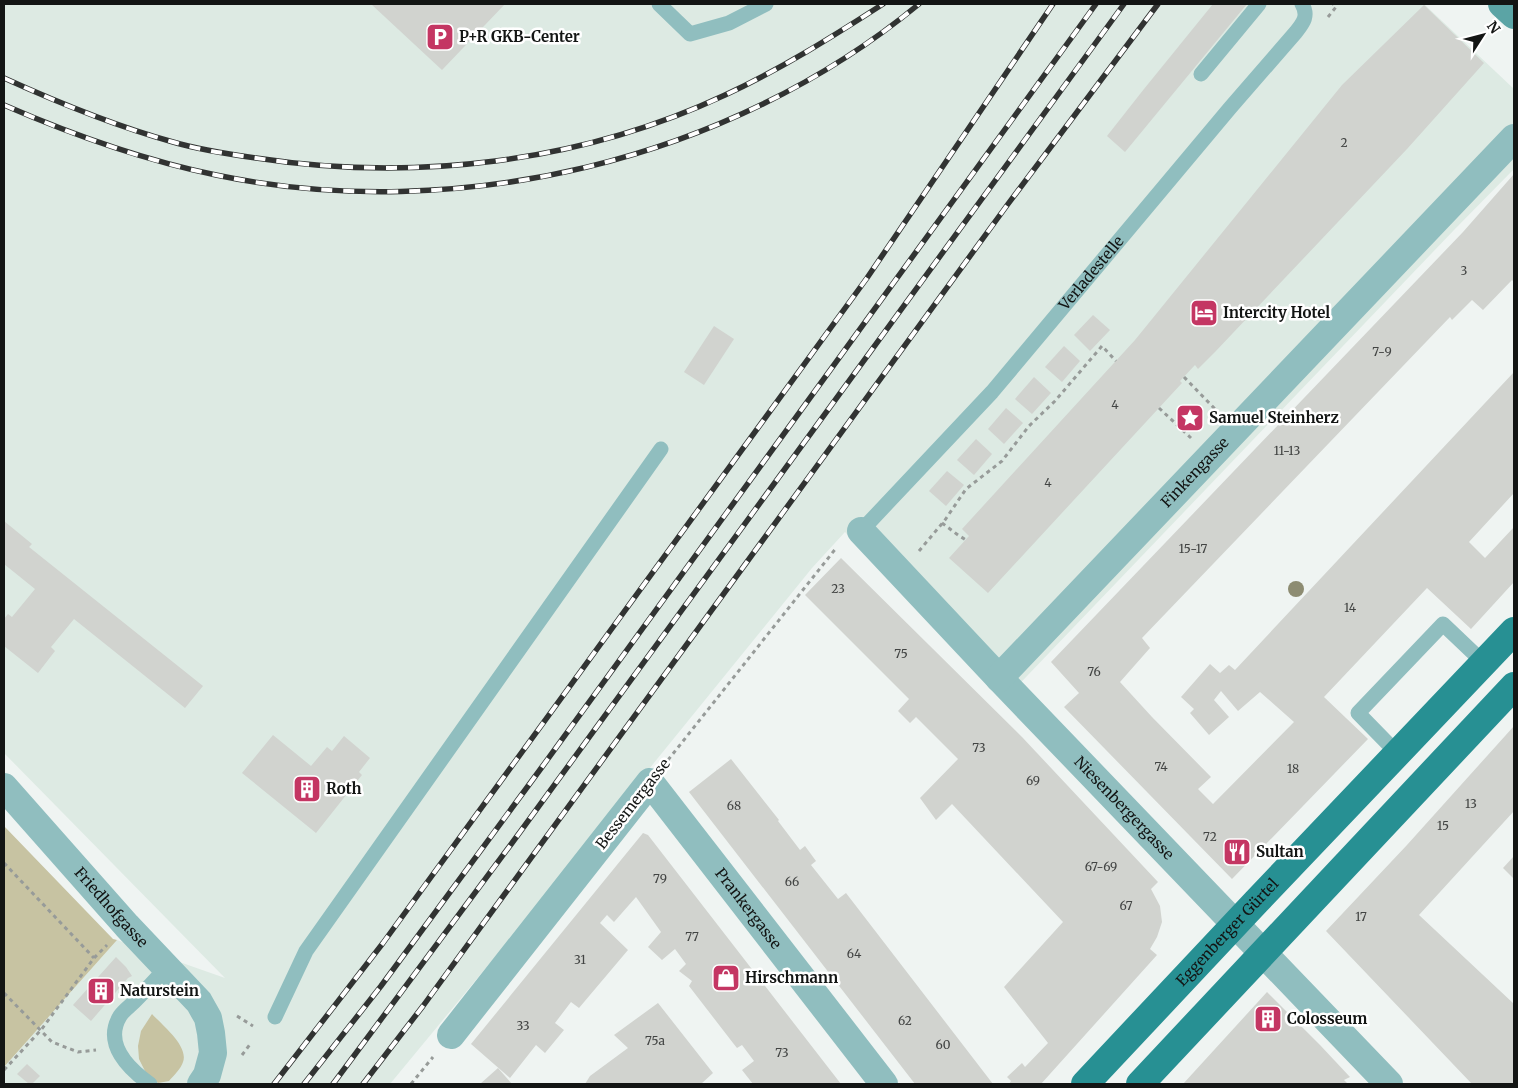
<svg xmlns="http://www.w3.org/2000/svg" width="1518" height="1088" viewBox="0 0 1518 1088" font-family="Merriweather,serif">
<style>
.built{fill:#ddeae3}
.green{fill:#c7c3a2}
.building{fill:#d1d3cf}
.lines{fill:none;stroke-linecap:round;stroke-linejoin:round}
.path{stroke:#979b99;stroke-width:3;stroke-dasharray:4 4;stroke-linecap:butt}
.service{stroke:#90bebf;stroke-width:15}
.minor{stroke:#90bebf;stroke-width:28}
.secondary{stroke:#5ba4a5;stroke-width:28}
.primary{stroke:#279093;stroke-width:28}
.rail-casing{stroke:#313332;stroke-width:5.5}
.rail{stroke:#fff;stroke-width:4;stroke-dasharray:11;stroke-linecap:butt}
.tree{fill:#8d8c72}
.labels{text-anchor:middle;stroke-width:5;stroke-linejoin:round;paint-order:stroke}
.number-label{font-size:12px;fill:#424443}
.poi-label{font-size:15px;font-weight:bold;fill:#131514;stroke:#fff;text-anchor:start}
.street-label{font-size:15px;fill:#131514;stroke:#fff}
</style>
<rect width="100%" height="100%" fill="#eff4f2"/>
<path class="built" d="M4,4H1424L1514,89V169L1454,230L1004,700L845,532L812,568L589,843L390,1084H4V1067L117,940L225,978L4,753Z"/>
<g class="green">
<path d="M4,826L113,939L117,940L4,1067Z"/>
<path d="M152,1014C162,1025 189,1046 183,1062C181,1069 173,1076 169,1081L158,1083L146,1073L139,1059L138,1046L141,1031Z"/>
</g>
<g class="building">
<path d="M371,4H505L442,70Z"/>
<path d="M1213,4H1247L1125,152L1107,136L1144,89Z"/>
<path d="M1424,5L1484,63L1407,149L1215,352L1198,369L1195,365L1180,381L1182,383L988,593L949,558L969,536L962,529L1135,340L1342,85Z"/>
<path d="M1514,174V282L1512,280L1483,310L1472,300L1452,320L1450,317L1142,638L1150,648L1120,682L1152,717L1211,777L1198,789L1213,804L1294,722L1260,692L1238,711L1221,691L1214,700L1229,717L1209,735L1190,713L1194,709L1181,697L1210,664L1220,673L1229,665L1235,670L1514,372V493L1469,542L1485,558L1514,527V582L1471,629L1427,588L1324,697L1368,739L1232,879L1064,707L1079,693L1051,662L1463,232Z"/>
<path d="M1093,315L1110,330L1090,351L1074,335Z"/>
<path d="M714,326L734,339L704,385L684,372Z"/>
<path d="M1064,346L1080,361L1062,382L1045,367Z"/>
<path d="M1034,377L1051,393L1032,414L1015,399Z"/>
<path d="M1006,408L1023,423L1004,444L988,429Z"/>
<path d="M976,439L992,454L974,475L957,460Z"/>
<path d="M947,471L964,485L946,506L929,491Z"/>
<path d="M4,521L32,544L29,547L203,686L185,708L74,619L51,647L55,651L38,673L4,646V619L8,614L12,617L35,589L4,564Z"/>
<path d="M841,558L1022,737L1158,882L1151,889L1160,906L1162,922L1157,937L1150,949L1157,955L1041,1084H1009L1011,1081L1007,1077L1022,1063L1025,1067L1048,1043L1004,987L1063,922L952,804L936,820L920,798L958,759L916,717L910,723L898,711L909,699L805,595Z"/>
<path d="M1514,726V811L1419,915L1514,1004V1084H1472L1326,931L1407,845Z"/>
<path d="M273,735L311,766L327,747L332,751L344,736L370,758L359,772L362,775L316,833L242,773Z"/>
<path d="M731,759L779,820L778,821L800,850L805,846L816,861L811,865L838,899L846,893L993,1084H915L689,792Z"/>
<path d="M643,833L648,835L841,1084H753L742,1070L754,1061L742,1045L737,1048L733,1043L689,986L692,981L679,971L686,964L675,949L662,960L648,947L661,932L636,897L614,922L607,915L600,923L628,950L579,1008L571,1002L555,1023L564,1030L545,1053L536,1045L510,1078L471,1044Z"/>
<path d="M1514,856V879L1503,868Z"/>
<path d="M116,957L126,967L132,976L128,978L91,1021L73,1005Z"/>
<path d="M1267,992L1320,1045L1350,1077L1344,1080L1348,1084H1183Z"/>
<path d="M658,1003L713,1073L701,1084H585L590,1076L628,1048L614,1035Z"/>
<path d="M27,1064L40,1076L32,1084H29L17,1074Z"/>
<path d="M498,1068L512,1084H480Z"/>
</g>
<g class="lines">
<g class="path">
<path d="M1328,17L1336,7L1333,4"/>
<path d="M1184,377L1216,410"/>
<path d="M1159,408L1191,438"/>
<path d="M942,523L958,535L966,540"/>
<path d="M919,551L945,520L966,489L1002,461L1029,426L1055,401L1102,346L1116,361"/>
<path d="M668,760L837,547"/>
<path d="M4,863L94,958"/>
<path d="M4,993L52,1042L78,1052L96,1050"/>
<path d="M237,1016L253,1026"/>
<path d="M242,1055L251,1043"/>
<path d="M4,1070L41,1030L94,958L107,945"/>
<path d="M411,1084L433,1057"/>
</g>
<g class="service">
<path d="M659,4L690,34L729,23L766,4"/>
<path d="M1201,74L1259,4"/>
<path id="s1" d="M861,531L992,392L1230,108L1296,32C1303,23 1309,16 1302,4"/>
<path d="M1398,754L1358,713L1443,624L1484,663"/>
<path d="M275,1017L306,951L661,449"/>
<path d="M150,1084C129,1069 103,1044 120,1016C123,1011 130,1006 134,1002C145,991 156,979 166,968"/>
</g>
<g class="minor">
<path id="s2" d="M861,531L999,678L1389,1084"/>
<path id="s3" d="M999,678L1514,138"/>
<path id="s4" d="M4,787L127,926L199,1002L208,1018L211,1033L213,1053L207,1075L201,1084"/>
<path id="s5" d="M451,1035L650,782L884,1084"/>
</g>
<path class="secondary" d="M1502,4L1514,15"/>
<g class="primary">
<path id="s6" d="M1085,1084L1256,902L1514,631"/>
<path d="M1140,1084L1514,686"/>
</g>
<defs>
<g id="rail">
<path d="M4,78C59,103 115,126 173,142C200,150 228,154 256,158C414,182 580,163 725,95C781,69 832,37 883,4"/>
<path d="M4,105C73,135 143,160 216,175C457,225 729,161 919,4"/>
<path d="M274,1084L383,943L867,278L1053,4"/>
<path d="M304,1084L381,986L542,767L1096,4"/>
<path d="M333,1084L512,843L1124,4"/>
<path d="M363,1084L423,1006L1008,204L1158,4"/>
</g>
</defs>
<use href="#rail" class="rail-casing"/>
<use href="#rail" class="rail"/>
</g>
<circle class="tree" cx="1296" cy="589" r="8"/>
<defs>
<symbol id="parking-square" viewBox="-11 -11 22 22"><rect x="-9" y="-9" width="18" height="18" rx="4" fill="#c43663" stroke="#fff"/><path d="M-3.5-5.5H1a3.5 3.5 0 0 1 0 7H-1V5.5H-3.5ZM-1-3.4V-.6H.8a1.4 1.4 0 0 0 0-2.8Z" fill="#fff"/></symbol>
<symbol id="hotel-square" viewBox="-11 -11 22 22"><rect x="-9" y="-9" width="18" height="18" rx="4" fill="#c43663" stroke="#fff"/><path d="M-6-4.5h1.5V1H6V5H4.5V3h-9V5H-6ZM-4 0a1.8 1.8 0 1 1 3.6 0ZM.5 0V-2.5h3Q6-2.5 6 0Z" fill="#fff"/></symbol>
<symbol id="sight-square" viewBox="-11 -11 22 22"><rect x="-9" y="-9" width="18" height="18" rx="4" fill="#c43663" stroke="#fff"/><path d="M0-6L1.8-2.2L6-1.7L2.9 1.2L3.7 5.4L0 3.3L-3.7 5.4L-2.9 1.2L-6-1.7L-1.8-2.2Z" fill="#fff"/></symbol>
<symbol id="building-square" viewBox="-11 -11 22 22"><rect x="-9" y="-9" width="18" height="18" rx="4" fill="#c43663" stroke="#fff"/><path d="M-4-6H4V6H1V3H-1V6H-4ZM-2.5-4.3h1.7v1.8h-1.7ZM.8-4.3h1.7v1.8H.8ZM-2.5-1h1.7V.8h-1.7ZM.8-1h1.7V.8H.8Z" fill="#fff"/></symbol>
<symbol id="restaurant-square" viewBox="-11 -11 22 22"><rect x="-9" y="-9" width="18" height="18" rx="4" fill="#c43663" stroke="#fff"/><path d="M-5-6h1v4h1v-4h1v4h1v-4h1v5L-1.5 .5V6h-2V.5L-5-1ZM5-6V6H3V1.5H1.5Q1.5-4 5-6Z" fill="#fff"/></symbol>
<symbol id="shop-square" viewBox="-11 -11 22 22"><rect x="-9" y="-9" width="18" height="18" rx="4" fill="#c43663" stroke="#fff"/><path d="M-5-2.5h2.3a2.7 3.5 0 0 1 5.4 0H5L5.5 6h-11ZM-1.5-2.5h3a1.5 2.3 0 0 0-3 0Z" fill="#fff"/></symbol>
</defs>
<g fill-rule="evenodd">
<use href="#parking-square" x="424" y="21" width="32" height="32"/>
<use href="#hotel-square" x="1188" y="297" width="32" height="32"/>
<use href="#sight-square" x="1174" y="402" width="32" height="32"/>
<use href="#building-square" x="291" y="773" width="32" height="32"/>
<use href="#restaurant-square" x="1221" y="836" width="32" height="32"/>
<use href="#shop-square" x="710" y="962" width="32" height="32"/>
<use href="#building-square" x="85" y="975" width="32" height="32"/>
<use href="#building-square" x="1252" y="1003" width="32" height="32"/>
</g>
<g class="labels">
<g class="number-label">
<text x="1344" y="147">2</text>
<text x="1464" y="275">3</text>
<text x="1382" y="356">7-9</text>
<text x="1115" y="409">4</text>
<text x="1287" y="455">11-13</text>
<text x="1048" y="487">4</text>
<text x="1193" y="553">15-17</text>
<text x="838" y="593">23</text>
<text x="1350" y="612">14</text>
<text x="901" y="658">75</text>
<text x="1094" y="676">76</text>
<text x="979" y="752">73</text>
<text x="1161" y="771">74</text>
<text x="1293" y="773">18</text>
<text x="1033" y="785">69</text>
<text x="1471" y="808">13</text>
<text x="734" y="810">68</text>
<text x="1443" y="830">15</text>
<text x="1210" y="841">72</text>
<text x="1101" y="871">67-69</text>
<text x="660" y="883">79</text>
<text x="792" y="886">66</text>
<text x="1126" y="910">67</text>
<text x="1361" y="921">17</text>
<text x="692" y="941">77</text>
<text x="854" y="958">64</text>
<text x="580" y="964">31</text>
<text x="905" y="1025">62</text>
<text x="523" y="1030">33</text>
<text x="655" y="1045">75a</text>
<text x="943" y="1049">60</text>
<text x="782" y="1057">73</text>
</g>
<g class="poi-label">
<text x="459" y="42">P+R GKB-Center</text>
<text x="1223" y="318">Intercity Hotel</text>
<text x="1209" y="423">Samuel Steinherz</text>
<text x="326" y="794">Roth</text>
<text x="1256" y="857">Sultan</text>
<text x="745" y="983">Hirschmann</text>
<text x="120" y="996">Naturstein</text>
<text x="1287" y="1024">Colosseum</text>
</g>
<g class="street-label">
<text dy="5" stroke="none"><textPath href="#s1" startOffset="346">Verladestelle</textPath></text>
<text dy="5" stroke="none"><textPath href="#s3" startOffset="284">Finkengasse</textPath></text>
<text transform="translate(633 804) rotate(-52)" y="5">Bessemergasse</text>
<text dy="5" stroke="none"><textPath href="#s2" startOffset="382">Niesenbergergasse</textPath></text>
<text dy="5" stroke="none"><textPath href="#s4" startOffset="161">Friedhofgasse</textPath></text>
<text dy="5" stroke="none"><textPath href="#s5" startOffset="482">Prankergasse</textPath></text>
<text dy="5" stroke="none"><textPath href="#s6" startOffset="208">Eggenberger Gürtel</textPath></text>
</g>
</g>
<rect width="1518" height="1088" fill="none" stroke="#131514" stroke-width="10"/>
<g transform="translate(1483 35) rotate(54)" stroke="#ffffff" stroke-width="4" paint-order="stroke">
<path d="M0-4L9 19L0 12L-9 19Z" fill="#131514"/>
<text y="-8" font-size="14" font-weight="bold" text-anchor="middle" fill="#131514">N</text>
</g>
</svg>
